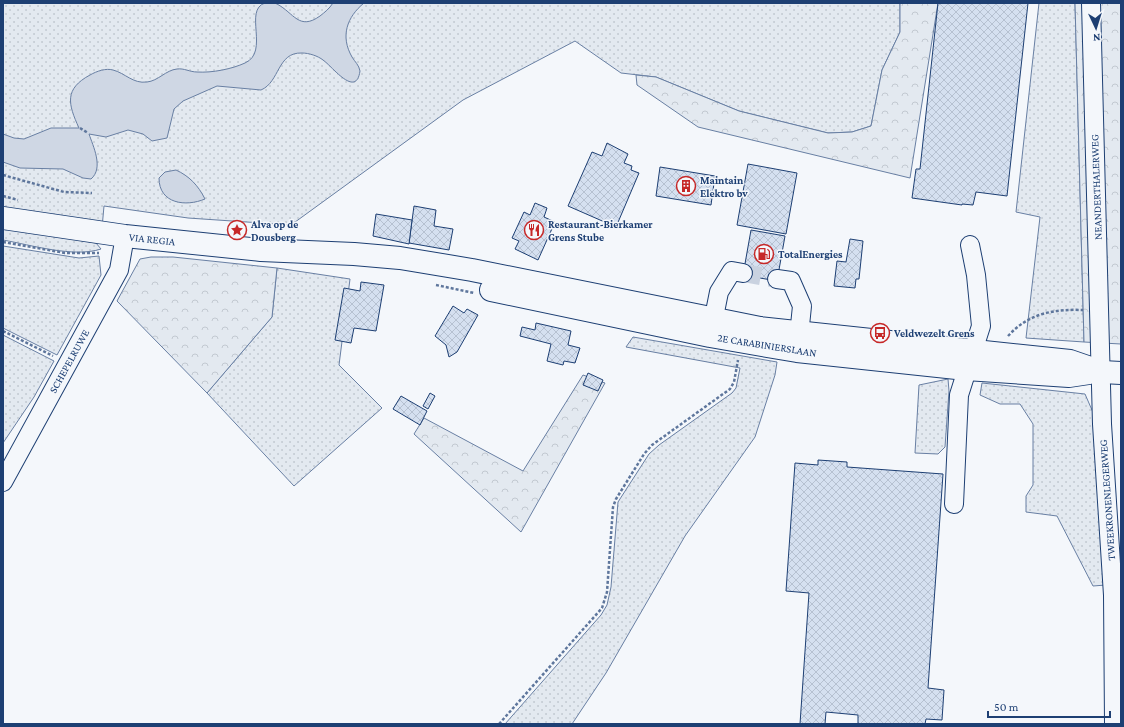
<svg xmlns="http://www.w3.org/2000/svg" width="1124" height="727" viewBox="0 0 1124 727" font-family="'Crimson Pro',serif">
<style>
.grass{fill:url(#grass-dots);stroke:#687fa3}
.forest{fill:url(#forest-crowns);stroke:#687fa3}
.water{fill:#cfd7e4;stroke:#687fa3}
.building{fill:url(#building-cross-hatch);stroke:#1d3f73}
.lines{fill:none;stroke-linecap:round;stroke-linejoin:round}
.minor-tunnel{stroke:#c9d2e0;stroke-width:18;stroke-dasharray:18 9;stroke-linecap:butt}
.minor-casing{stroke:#1d3f73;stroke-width:20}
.major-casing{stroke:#1d3f73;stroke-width:24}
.path{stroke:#5e769c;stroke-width:2.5;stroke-dasharray:3 2;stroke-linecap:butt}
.minor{stroke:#f4f7fb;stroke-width:18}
.major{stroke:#f4f7fb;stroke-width:22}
.labels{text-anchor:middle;stroke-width:3;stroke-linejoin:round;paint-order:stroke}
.poi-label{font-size:11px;font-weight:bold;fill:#1d3f73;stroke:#f4f7fb;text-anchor:start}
.street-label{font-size:11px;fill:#1d3f73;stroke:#f4f7fb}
</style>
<defs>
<pattern id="grass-dots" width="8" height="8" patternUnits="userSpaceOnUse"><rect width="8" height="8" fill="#e3e9f0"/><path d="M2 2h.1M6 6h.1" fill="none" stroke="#c2c9d1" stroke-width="1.8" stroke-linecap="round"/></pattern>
<pattern id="forest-crowns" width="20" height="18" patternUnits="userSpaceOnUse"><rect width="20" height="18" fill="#e3e9f0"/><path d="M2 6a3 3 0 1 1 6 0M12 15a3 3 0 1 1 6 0" fill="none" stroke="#c2c9d1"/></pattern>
<pattern id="building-cross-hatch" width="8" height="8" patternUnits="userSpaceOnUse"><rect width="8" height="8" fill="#d5e0f0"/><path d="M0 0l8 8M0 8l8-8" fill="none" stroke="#b6c1d1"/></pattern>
</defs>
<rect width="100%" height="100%" fill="#f4f7fb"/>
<g class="grass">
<path d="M3,3H900V32L882,70L871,126L852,132L828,133L739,111L656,77L621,73L575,41L463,100L291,225L188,218L104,206L102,228L3,209Z"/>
<path d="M1039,3H1075L1084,342L1026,338L1040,217L1016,212Z"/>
<path d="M3,227L96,243L101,249C74,258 31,245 3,240Z"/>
<path d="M3,246L79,258L99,256L101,275L57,355L3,328Z"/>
<path d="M277,268L350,279L339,365L382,408L294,486L207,393L272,317Z"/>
<path d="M3,335L54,361L34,397L3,443Z"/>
<path d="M633,337L777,362L775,375L755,437L685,536L606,673L572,724H505L601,615L607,605L611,587L618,502L649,454L659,445L732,393L736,388L740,368L626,347Z"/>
<path d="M948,379L949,391L945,447L938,454L915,453L919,385Z"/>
<path d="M982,383L1085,394L1095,417L1106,585L1093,586L1057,516L1026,512V496L1033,485V424L1020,404H1000L980,395Z"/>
</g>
<g class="forest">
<path d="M900,3H938L910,178L698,127L637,85L636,75L656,77L739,111L828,133L852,132L871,126L882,70L900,32Z"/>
<path d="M1075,3H1121V344L1084,342Z"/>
<path d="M151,257H173L277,268L272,317L207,393L117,301L140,259Z"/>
<path d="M583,375L605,383L521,532L414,434L424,418L523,471Z"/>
</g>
<g class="water">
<path d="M265,3C269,3 274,2 277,4C294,13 299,31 320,16C325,12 329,9 333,3H364C347,17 340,36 352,57C355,62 359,65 360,71C356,99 332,66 323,60C318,56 309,53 302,53C277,52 280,82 261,90L217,86L183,101L174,109L167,138L152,141L143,134L128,130L106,137L89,134C93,146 104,168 91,179L83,178L63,169L20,168L3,162V134L14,138L24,139L51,128H79C68,104 64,89 90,75C97,71 106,68 113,70C125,73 133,84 147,82C158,81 166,70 177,69C184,68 190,72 197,72C212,73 232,69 245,63C270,52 243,10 265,3Z"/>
<path d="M176,170C189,176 198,185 205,199C186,207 159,204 159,178L165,172Z"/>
</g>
<g class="building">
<path d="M938,3H1028L1007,196L976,192L973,205L962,204V205L912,198L916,169H920Z"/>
<path d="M607,143L628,154L624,163L632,166L631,170L639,173L616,227L568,206L592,152L602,156Z"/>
<path d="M748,164L797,173L786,234L737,225Z"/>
<path d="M660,167L715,176L711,205L656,196Z"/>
<path d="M535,203L547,208L544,217L555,222L538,260L515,249L519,241L512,238L524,212L530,215Z"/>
<path d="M414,206L436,210L434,226L453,229L449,250L409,243Z"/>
<path d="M376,214L412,220L409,244L373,236Z"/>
<path d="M751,230L785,236L777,281L743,275Z"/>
<path d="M850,239L863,241L859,279H856L855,288L834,286L837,261L846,262Z"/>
<path d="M361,282L384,285L376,331L354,328L351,343L335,340L344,288L360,291Z"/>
<path d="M453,306L464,313L467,309L478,315L457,352L449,357L446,345L435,336Z"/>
<path d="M536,323L571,331L568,345L580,348L575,363L564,361L563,365L547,361L551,344L520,336L522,327L535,330Z"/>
<path d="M588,373L603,380L598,391L583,385Z"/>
<path d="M430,393L435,396L428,409L423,406Z"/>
<path d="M401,396L427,411L420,425L393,409Z"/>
<path d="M818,460L847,462V467L943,474L928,688L944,690L942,720L926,719L925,724H858V715L826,712L825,724H800L809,593L786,591L795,463L818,465Z"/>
</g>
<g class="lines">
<path class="minor-tunnel" d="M743,273L777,279"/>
<defs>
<g id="minor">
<path d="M1091,3L1102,424L1113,595L1114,724"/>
<path d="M777,279L791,281L802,306L798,345"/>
<path d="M711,332L719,292L732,271L743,273"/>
<path d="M3,482L119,270L125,236"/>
<path d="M954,504L959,395L981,326L976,275L970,245"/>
</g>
<g id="major">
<path d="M3,218L125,236L261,250L354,254L400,258L472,270L760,328L1070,361L1102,372L1121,373"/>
<path d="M491,290L710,336L797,351L966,369L1069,376L1089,373"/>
</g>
</defs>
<use href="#minor" class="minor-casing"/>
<use href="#major" class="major-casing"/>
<g class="path">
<path d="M80,128L88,133"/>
<path d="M3,175L64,192L92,193"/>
<path d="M3,196L18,200"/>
<path d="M3,242L65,253H99"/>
<path d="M436,285L474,293"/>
<path d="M3,331L53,356"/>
<path d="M1008,336C1029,313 1054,309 1083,310"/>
<path d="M499,724L602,608L607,592L613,507L616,499L644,454L652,445L730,389L734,382L738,360"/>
</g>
<use href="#minor" class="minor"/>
<use href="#major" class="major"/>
</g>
<defs>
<symbol id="building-ring" viewBox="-11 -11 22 22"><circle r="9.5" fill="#f4f7fb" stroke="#c62828" stroke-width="1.5"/><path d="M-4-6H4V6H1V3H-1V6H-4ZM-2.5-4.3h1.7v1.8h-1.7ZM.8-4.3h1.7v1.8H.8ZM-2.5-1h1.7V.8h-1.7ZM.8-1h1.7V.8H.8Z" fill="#c62828"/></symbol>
<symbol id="sight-ring" viewBox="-11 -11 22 22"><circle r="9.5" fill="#f4f7fb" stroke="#c62828" stroke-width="1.5"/><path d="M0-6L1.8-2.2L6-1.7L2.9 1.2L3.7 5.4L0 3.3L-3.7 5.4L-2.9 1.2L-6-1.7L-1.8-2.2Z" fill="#c62828"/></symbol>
<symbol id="restaurant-ring" viewBox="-11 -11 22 22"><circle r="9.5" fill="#f4f7fb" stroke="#c62828" stroke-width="1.5"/><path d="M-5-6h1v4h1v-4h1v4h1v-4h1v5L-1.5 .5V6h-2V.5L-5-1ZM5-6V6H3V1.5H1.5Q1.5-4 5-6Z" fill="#c62828"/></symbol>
<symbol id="fuel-ring" viewBox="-11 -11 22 22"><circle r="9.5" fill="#f4f7fb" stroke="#c62828" stroke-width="1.5"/><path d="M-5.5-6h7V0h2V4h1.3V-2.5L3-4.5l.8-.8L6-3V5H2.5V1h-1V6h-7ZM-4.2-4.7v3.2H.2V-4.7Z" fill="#c62828"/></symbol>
<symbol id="bus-ring" viewBox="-11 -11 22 22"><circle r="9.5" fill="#f4f7fb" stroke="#c62828" stroke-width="1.5"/><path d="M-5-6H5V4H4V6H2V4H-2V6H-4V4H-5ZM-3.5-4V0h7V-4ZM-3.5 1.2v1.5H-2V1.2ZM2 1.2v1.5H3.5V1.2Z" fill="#c62828"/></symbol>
</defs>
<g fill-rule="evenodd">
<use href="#building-ring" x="675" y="175" width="22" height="22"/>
<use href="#sight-ring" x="226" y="219" width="22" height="22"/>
<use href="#restaurant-ring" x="523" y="219" width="22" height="22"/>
<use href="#fuel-ring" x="753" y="243" width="22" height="22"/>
<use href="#bus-ring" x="869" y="322" width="22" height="22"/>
</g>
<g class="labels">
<g class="poi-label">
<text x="700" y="184">Maintain<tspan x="700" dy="13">Elektro bv</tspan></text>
<text x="251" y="228">Alva op de<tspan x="251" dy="13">Dousberg</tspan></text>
<text x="548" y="228">Restaurant-Bierkamer<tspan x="548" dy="13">Grens Stube</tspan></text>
<text x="778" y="258">TotalEnergies</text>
<text x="894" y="337">Veldwezelt Grens</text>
</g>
<g class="street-label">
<text transform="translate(1096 187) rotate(-92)" y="4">NEANDERTHALERWEG</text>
<text transform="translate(152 239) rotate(6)" y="4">VIA REGIA</text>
<text transform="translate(767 345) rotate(9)" y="4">2E CARABINIERSLAAN</text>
<text transform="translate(69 361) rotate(-61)" y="4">SCHEPELRUWE</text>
<text transform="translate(1107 500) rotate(-94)" y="4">TWEEKRONENLEGERWEG</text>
</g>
</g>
<rect width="1124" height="727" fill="none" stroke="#1d3f73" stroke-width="8"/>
<g transform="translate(1096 28) rotate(176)" stroke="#f4f7fb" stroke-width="3" paint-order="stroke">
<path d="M0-3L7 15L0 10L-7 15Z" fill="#1d3f73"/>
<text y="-6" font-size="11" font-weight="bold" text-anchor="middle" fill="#1d3f73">N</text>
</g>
<path d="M988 711v6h122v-6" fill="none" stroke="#1d3f73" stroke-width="2"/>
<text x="994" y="711" font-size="12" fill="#1d3f73" stroke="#f4f7fb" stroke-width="3" paint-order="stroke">50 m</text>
</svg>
